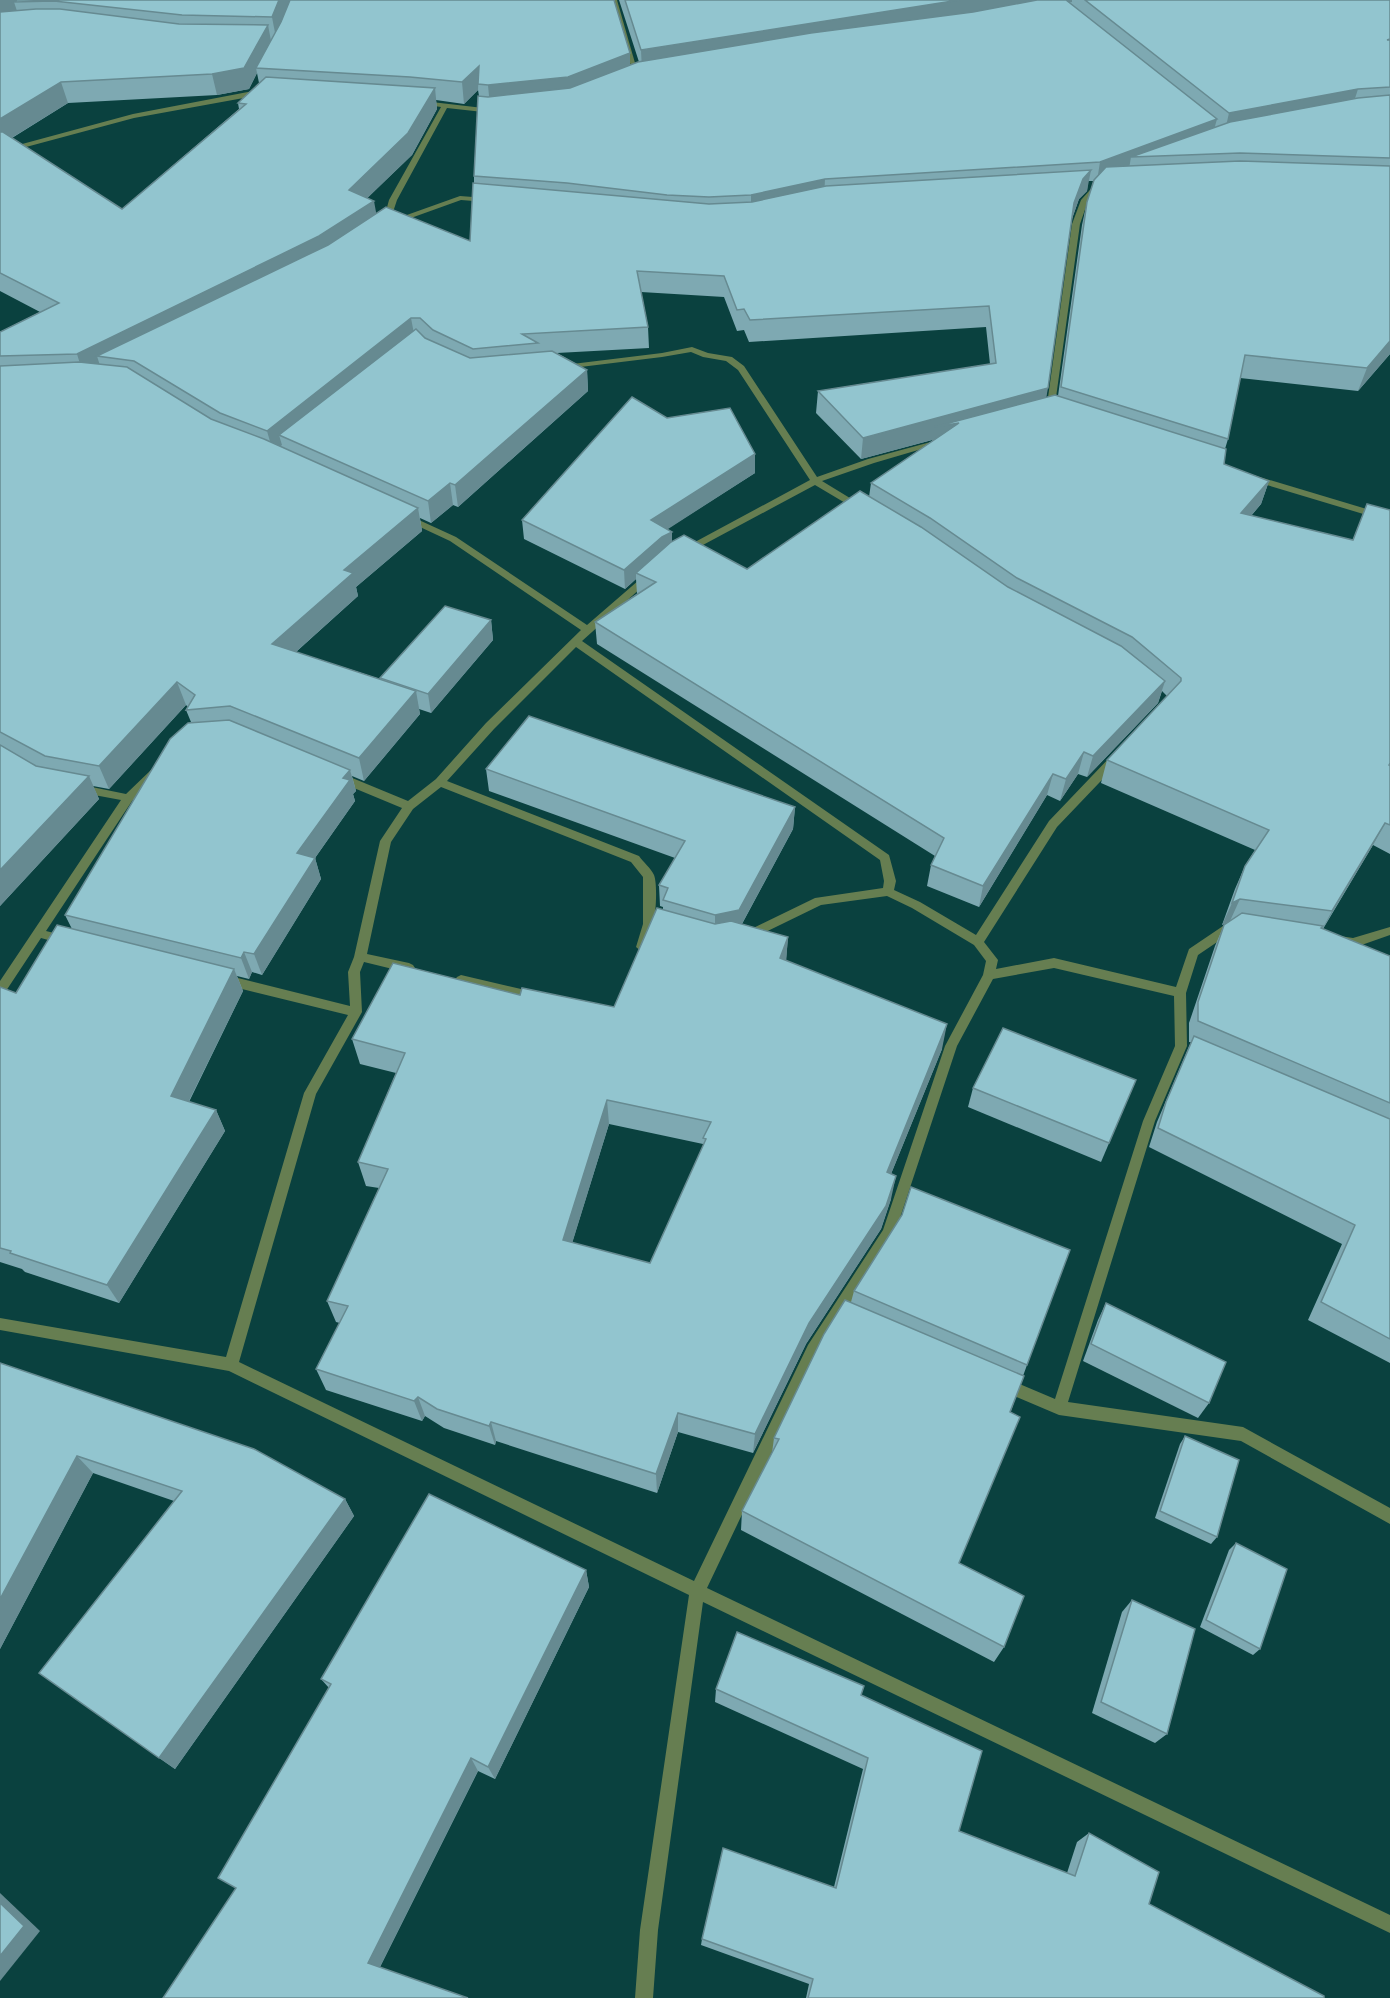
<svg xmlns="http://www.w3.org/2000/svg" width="1390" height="1998" viewBox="0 0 1390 1998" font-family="Karla,sans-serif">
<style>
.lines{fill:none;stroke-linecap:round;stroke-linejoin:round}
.minor{fill:#667e51;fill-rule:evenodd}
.wall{fill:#7ea9b2;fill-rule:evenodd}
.shaded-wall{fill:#668a91}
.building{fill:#92c5cf;stroke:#668a91;stroke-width:1.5;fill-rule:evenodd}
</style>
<rect width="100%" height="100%" fill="#0a413f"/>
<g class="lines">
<g class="minor">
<path d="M611,0H617L639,77L634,76Z"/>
<path d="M253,91L265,94L134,118L0,154V150L133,114Z"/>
<path d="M423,101L492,109L495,111L492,113L447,108L397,200L389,224L382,226L389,200L441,107L421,104V102Z"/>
<path d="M1097,182L1104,184L1088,201L1080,224L1054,412L1050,415L1046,412L1072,224L1081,200Z"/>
<path d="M460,196L486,198L490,200L486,202L461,200L397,223L390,221Z"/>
<path d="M692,347L708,353L732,357L744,366L817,477L868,459L938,440L942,443L874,463L822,481L863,506V510H857L815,485L688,553H682V549L810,480L738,370L726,361L703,357L691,352L662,357L564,369L560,367L564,365L662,353Z"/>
<path d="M1253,475L1390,516V522L1250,480L1249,478Z"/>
<path d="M408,515L456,537L587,625L646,574H652V578L582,641L889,855L896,881L894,890L920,902L976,935L1049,821L1112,755H1120L1121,758L1120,761L1057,827L984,942L998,960L996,969L1054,958L1176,987L1189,949L1226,924L1230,923L1238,925L1240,928L1238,931L1232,932L1198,955L1186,993L1187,1046L1155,1121L1068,1402L1243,1427L1390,1508V1524L1241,1441L1059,1415L1000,1390L998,1385L1000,1380L1005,1378L1055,1399L1143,1121L1175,1046L1174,996L1054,968L993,979L957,1046L894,1236L818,1355L707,1588L1390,1915V1933L703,1602L658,1930L653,1998H635L640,1930L689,1595L229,1371L0,1330V1318L226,1357L304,1093L348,1015L226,985L222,983L220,980L222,977L226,975L350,1006L348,972L354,957L380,841L402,808L337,781L336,778L337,775H345L408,801L436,779L486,723L581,630L450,541L405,520V516ZM576,647L880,860L884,881L883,888L815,898L745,932L743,935L745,938H753L821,905L887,896L912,908L974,945L986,961L983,975L945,1046L883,1230L808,1345L694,1581L239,1362L316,1094L362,1012L360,972L364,962L409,973L413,971L415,968L413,965L409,963L367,954L391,842L413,809L441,787L631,862L643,877V924L636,947L642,952C655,946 659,887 654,875C651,868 643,862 639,856L447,781L494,729Z"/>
<path d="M156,768L160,769L161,772L160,775L132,801L46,931L70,937L72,940L70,943L66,945L41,938L4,994L0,996V981L121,800L78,792L77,789L78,786L82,785L126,794L152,769Z"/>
<path d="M1390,927V935L1353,948L1336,944L1334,941L1340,936L1353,938Z"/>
<path d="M461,975L534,992L538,994L540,997L538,1000L534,1002L461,985L457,983L455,980L457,977Z"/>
</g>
</g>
<g class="wall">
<path d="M0,0H614L630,65L639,62L619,0H1390V354L1358,391L1240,378L1228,439L1225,449L1224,464L1269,481L1261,504L1251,516L1353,540L1367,504L1389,765L1390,766V854L1373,845L1323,929L1390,956V1363L1308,1320L1342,1244L1149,1147L1157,1122L1191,1042H1189V1023L1215,946L1224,925L1231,921L1222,925L1235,889L1245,866L1255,850L1101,783L1107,760L1167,696L1162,691L1158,703L1087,777L1078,774L1060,801L1047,795L979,907L927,886L931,865L935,856L597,644L595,622L637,594L636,579L625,589L524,539L522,520L667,418L755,454V473L667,529L672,532V541L747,569L869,497L871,483L932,441V440L861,459L816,413L818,391L990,364L986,327L749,342L744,330L737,331L724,297L641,292L648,327L649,348L557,353L587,370L588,391L458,507L453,505L431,523L420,518L422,531L356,587L358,596L296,652L380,679V678L491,620L493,640L431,713L419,709L420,714L364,781L352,776L356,791L353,794L355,801L315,858L321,879L262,975L252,972L249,979L237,976L243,991L189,1102L216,1110L225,1131L119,1303L25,1272L22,1269L0,1262V987L16,993L72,929L65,915L191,722L186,710L188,707L186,705L109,789L93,786L99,799L0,906V332L40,312L0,291ZM257,73L259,83L238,103L239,109L122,209L12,138L68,103L217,95L249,89ZM478,90L479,96L474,176V183L470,241L376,213L367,198L412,155L437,109L436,100L464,104ZM1088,181H1094L1087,202L1082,225L1058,396L1046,397L1072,219L1079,199L1087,191Z"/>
<path d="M486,769L795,807L793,829L742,924L788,937L786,960L942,1049L891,1174V1199L881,1229L806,1344L753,1453L678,1432L657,1493L496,1441L495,1445L444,1428L425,1416L422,1421L326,1390L316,1369L340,1323L336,1322L327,1301L379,1188L366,1186L358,1162L396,1073L360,1064L352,1039L520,995L614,1007L663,909V907L660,906L659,885L675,858L489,791ZM609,1124L703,1144V1146L650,1263L572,1243Z"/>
<path d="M1136,1080L1101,1162L968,1107L973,1088Z"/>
<path d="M902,1215L1027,1365L1023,1376L959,1563L1004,1647L994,1662L741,1530L742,1511L772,1453L774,1438L851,1302L854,1291Z"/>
<path d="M1106,1303L1209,1403L1198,1418L1083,1361L1098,1320Z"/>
<path d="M0,1363L345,1499L354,1516L175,1769L39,1673L174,1501L93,1473L0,1649Z"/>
<path d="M1185,1436L1217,1537L1211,1544L1155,1518L1180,1444Z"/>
<path d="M1236,1543L1260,1649L1253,1655L1200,1627L1229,1550Z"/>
<path d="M586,1570L589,1587L495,1779L478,1771L380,1967L163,1998L236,1888L329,1688L321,1679Z"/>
<path d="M1132,1600L1167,1734L1155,1743L1092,1713L1122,1612Z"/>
<path d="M716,1689L861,1695L959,1831L1067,1873L1077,1842L1089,1833L1149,1904L1324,1998H806L809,1984L701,1945L702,1939L834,1887L863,1769L715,1702Z"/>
</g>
<g class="shaded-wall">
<path d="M0,0H42L14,2L18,14L0,26Z"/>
<path d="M279,0H291L276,38L272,17Z"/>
<path d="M959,0H1072V2L642,71L641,50Z"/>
<path d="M268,25L272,46L256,68L257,73L249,89L217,95L212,74Z"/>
<path d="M630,53V74L490,107L488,85Z"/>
<path d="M479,66L478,90L464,104L462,82Z"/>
<path d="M61,82L68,103L0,145V148V119Z"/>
<path d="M435,88L437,109L412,155L353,212L349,190Z"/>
<path d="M1358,89L1351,111L1224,135L1229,113Z"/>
<path d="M1217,119L1212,137L1131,157L1129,169L1097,181L1100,162Z"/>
<path d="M1091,170L1087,191L1079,199L1070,224L1074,203L1083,179Z"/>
<path d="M825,179L824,198L751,214V195Z"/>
<path d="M374,201L378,223L97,356L101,369L84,377L77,354Z"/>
<path d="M411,318L415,339L279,435L282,445L273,452L267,431Z"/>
<path d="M1390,341V354L1358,391L1367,368Z"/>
<path d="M587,370L588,391L458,507L455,485Z"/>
<path d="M1048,388L1044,409L931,450L932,440L861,459L863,438Z"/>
<path d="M755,454V473L651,540V520Z"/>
<path d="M1269,481L1261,504L1233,537L1241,513Z"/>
<path d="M450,483L453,505L431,523L428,501Z"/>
<path d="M418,508L422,531L356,587L358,596L279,667L272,644L344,570Z"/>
<path d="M672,532V551L636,573V579L625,589L624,570L662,537Z"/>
<path d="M491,620L493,640L431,713L428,694Z"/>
<path d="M1165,681L1158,703L1087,777L1093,756Z"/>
<path d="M177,682L186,705L109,789L99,766Z"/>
<path d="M416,691L420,714L364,781L359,758Z"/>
<path d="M1084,752L1078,774L1060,801L1066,779Z"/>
<path d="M350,770L356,791L353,794L355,801L303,875L297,853L343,778Z"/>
<path d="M1053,774L1047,795L979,907L983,886Z"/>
<path d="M89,776L99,799L0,906V870Z"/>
<path d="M795,807L793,829L738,931L715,936V915Z"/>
<path d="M1385,823L1373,845L1320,933L1332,911Z"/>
<path d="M315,858L321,879L262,975L254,954Z"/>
<path d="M1240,899L1230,921L1222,925L1232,903Z"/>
<path d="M788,937L786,963L780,958Z"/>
<path d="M244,952L252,972L249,979L241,958Z"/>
<path d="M234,969L243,991L181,1117L171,1096Z"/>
<path d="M947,1024L942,1049L882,1196L887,1172Z"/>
<path d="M607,1100L609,1124L566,1263L563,1240Z"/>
<path d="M216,1110L225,1131L119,1303L107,1285Z"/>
<path d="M896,1176L891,1199L881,1229L806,1344L753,1453L755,1434L809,1323Z"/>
<path d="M418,1397L425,1416L422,1421L414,1401Z"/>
<path d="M678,1413V1432L657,1493L656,1474Z"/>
<path d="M491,1422L496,1441L495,1445L489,1426Z"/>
<path d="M77,1456L93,1473L0,1649V1599Z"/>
<path d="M345,1499L354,1516L175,1769L159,1758Z"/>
<path d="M586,1570L589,1587L495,1779L488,1767Z"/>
<path d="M471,1758L478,1771L379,1969L368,1963Z"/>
<path d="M0,1893L40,1931L0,1981Z"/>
</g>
<g class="building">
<path d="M17,0H279L272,17L182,15L54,1L14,2Z"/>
<path d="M290,0H614L630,53L568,77L488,85L478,84L479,66L462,82L410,77L256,68L281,22Z"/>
<path d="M625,0H959L641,50Z"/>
<path d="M1037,0H1066L1217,119L1100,162L825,179L751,195L709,197L667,195L567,183L474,176L478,96L488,97L570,88L638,62L811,33L973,12Z"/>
<path d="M1085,0H1390V39L1387,40H1390V87L1358,89L1229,113Z"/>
<path d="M36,9H60L179,24L268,25L244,68L212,74L61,82L0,119V12Z"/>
<path d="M266,77L435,88L408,133L349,190L374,201L319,236L77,354L0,356V332L59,303L0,273V132H3L122,209L246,104L238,103Z"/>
<path d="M1390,95V158L1240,153L1131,157L1230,122L1358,98Z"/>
<path d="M1240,161L1390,166V341L1367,368L1245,355L1228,439L1061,387L1087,202L1094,180L1106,167Z"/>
<path d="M1091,170L1083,179L1074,203L1048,388L863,438L818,391L996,363L989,306L750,320L744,309L737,310L724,276L637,271L648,327L522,334L538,343L473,349L433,330L420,318H411L267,431L220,413L134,361L97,356L328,245L386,207L470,241L473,183L709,204L752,202L826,186Z"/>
<path d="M416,329L425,338L470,358L552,351L587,370L455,485L450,483L428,501L279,435Z"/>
<path d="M79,362L127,367L211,419L264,439L418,508L344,570L353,573L272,644L416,691L359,758L230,706L186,710L195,695L177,682L99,766L45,756L0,732V366Z"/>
<path d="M1055,395L1226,449L1224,464L1269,481L1241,513L1353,540L1367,504L1390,510V763L1389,765L1390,766V825L1385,823L1332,911L1240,899L1232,903L1245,866L1269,830L1107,760L1181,681V678L1132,637L1017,578L930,518L871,483L959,423L934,427Z"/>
<path d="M632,397L667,418L730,408L755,454L651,520L672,532L662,537L624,570L522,520Z"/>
<path d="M860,491L921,527L1008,587L1121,646L1165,681L1093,756L1084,752L1066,779L1053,774L983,886L931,865L944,838L595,622L656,582L636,573L671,542L684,535L747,569Z"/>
<path d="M445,606L491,620L428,694L380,678Z"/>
<path d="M529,716L795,807L739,910L715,915L663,900L668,888L659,885L685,841L486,769Z"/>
<path d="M229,720L350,770L343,778L350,780L297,853L315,858L254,954L244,952L241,958L65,915L170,739L188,723Z"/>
<path d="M0,745L36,766L89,776L0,870Z"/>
<path d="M657,908L715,924L731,921L788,937L780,958L947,1024L887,1172L896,1176L886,1206L809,1323L755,1434L678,1413L656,1474L491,1422L489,1426L437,1409L418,1397L414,1401L316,1369L348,1306L327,1301L388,1169L358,1162L405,1053L352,1039L393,963L520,995L522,988L614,1007ZM607,1100L711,1122L703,1138L706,1139L650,1263L563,1240Z"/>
<path d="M1242,913L1323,926L1321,928L1390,956V1103L1198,1021V1002L1224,925Z"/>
<path d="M57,925L234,969L171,1096L216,1110L107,1285L10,1253L11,1251L0,1248V987L16,993Z"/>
<path d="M1003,1028L1136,1080L1109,1143L973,1088Z"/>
<path d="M1194,1036L1390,1119V1339L1321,1302L1355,1225L1158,1128L1166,1102Z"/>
<path d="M911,1187L1070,1250L1027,1365L854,1291L902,1215Z"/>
<path d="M845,1300L1024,1376L1010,1412L1020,1417L959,1563L1024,1596L1004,1647L742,1511L779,1439L774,1438L824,1334Z"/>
<path d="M1106,1303L1226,1362L1209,1403L1091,1344Z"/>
<path d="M0,1363L254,1449L345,1499L159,1758L39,1673L182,1491L77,1456L0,1599Z"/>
<path d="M1185,1436L1239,1460L1217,1537L1160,1511Z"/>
<path d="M429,1494L586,1570L488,1767L471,1758L368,1963L468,1998H163L236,1888L218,1878L331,1684L321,1679Z"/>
<path d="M1236,1543L1287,1569L1260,1649L1206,1620Z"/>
<path d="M1132,1600L1195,1629L1167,1734L1101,1702Z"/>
<path d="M737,1632L864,1686L861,1695L982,1751L959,1831L1075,1876L1089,1833L1159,1872L1149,1904L1324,1996V1998H808L813,1979L702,1939L723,1848L836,1888L868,1758L716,1689Z"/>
<path d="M0,1903L24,1926L0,1956Z"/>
</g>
</svg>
